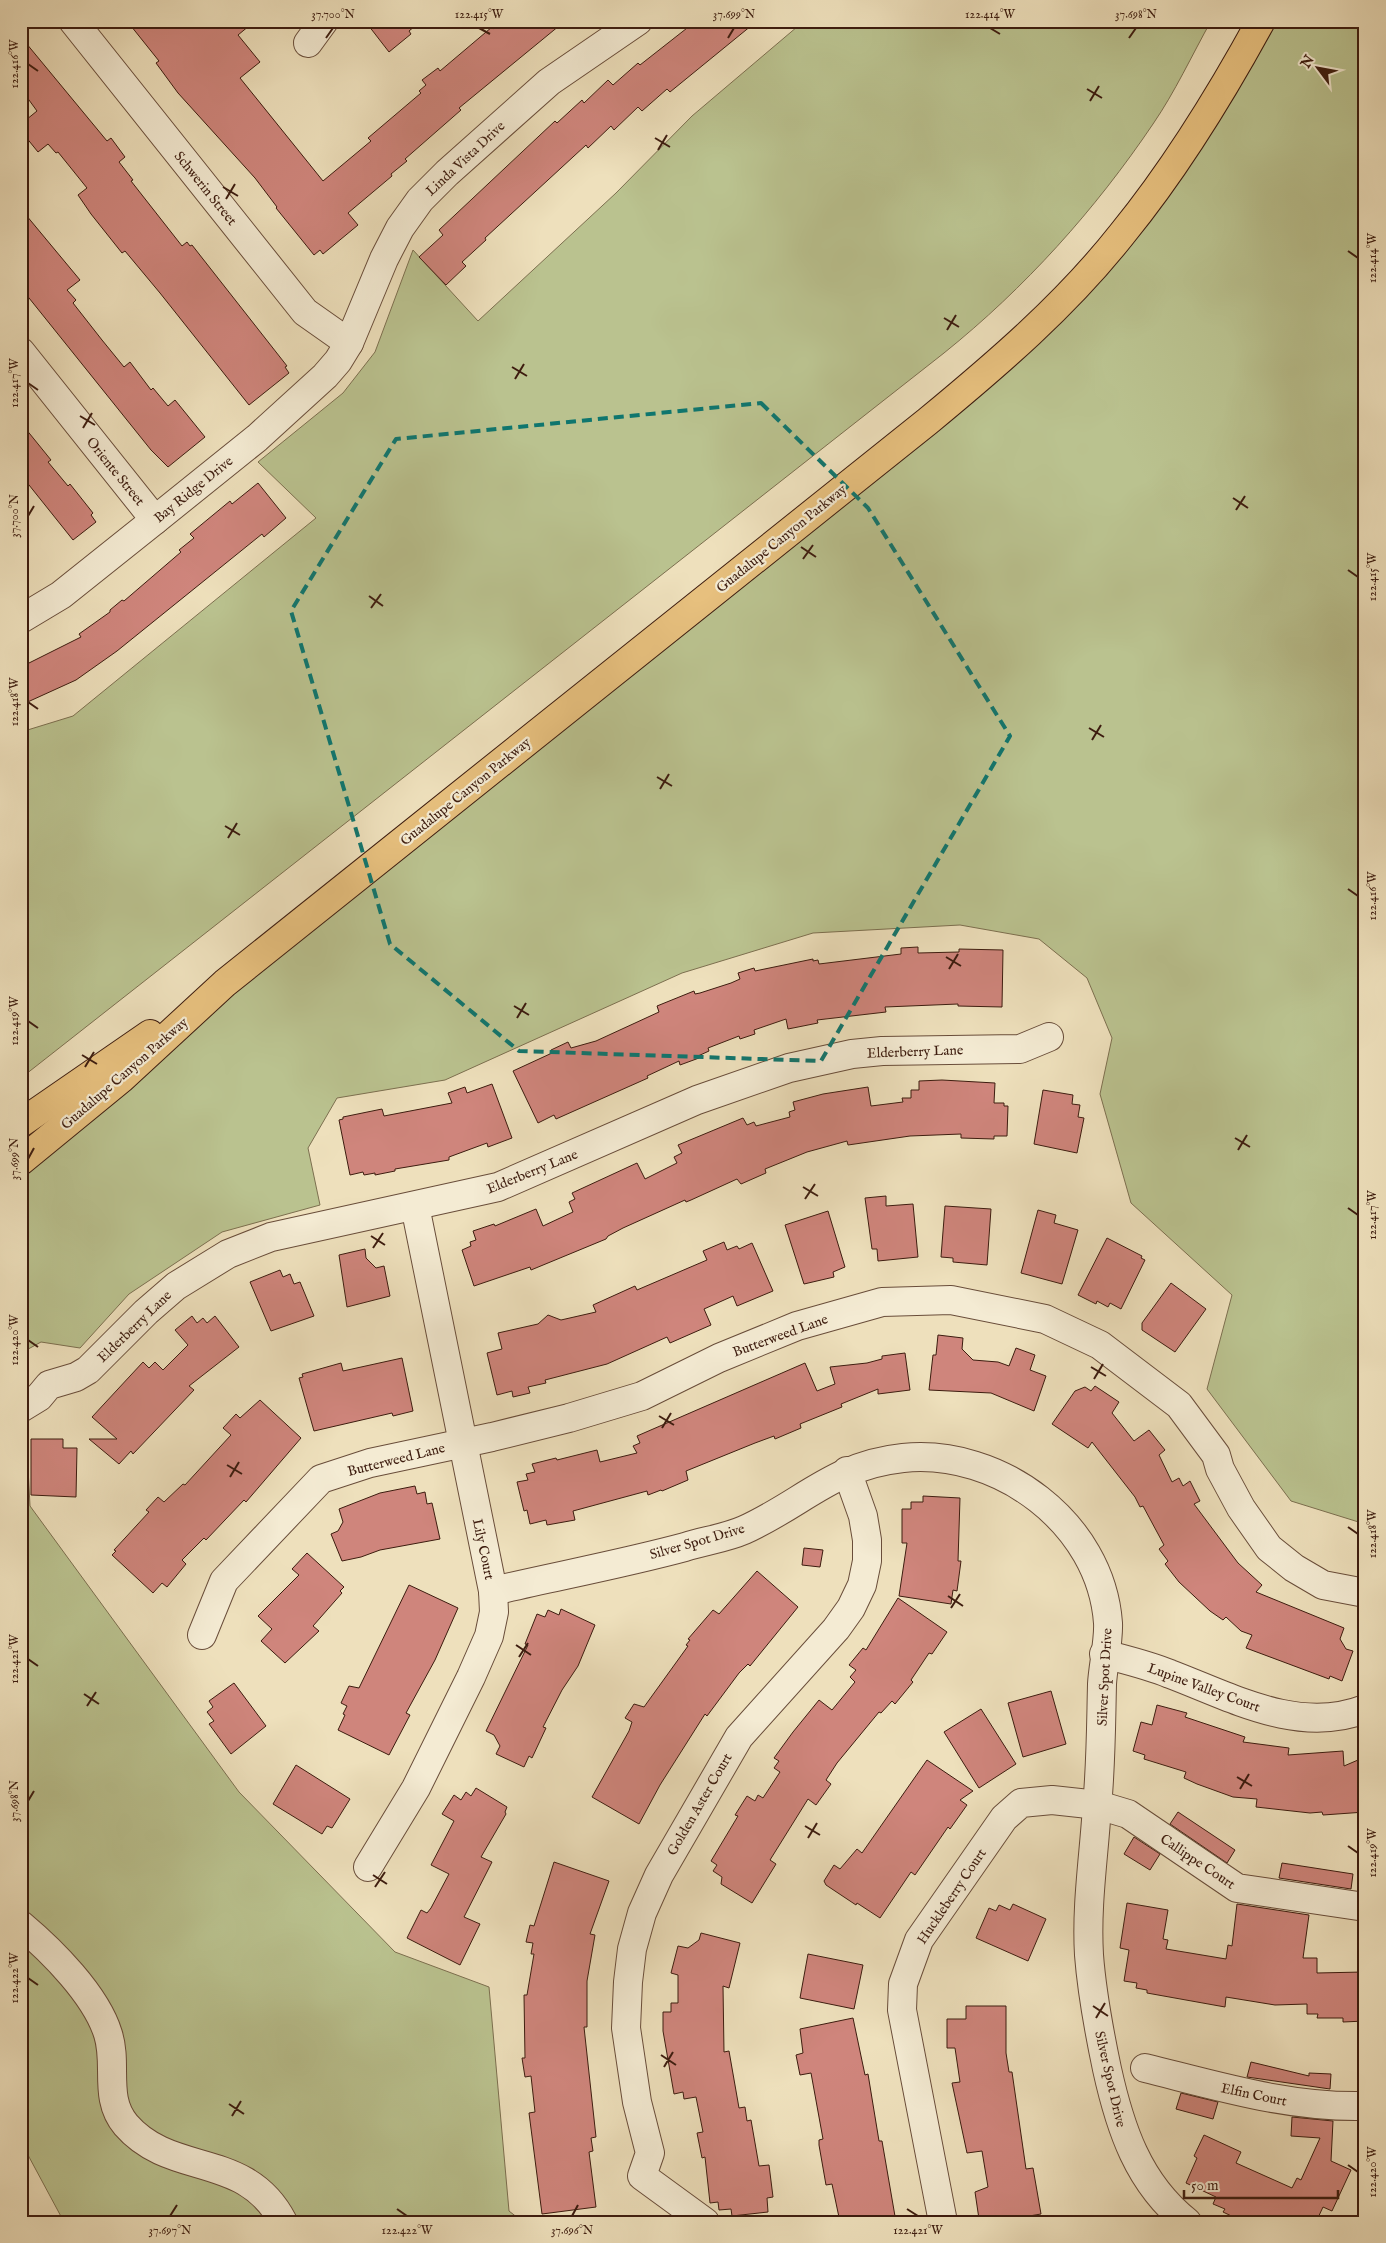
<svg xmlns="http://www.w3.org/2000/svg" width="1386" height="2243" viewBox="0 0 1386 2243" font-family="'IM FELL English',serif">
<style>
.green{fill:#bac28f;stroke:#7c6f4f}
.building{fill:#cf857c;stroke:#3d1c0f}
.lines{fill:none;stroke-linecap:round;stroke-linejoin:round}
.minor-casing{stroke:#694d3a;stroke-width:30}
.major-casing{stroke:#3d1c0f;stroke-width:30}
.minor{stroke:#f4ebd3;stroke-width:28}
.major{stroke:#e7c07e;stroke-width:28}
.marked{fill:none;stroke:#0f766e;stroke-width:4;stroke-dasharray:10 6;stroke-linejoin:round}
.ticks{fill:none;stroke:#3d1c0f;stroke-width:2}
.labels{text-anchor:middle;stroke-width:4.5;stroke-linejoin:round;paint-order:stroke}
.street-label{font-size:14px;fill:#3d1c0f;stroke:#f4ebd3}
.neatline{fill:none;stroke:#3d1c0f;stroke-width:2}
.ticks-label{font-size:12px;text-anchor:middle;fill:#3d1c0f}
</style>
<rect width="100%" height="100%" fill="#eee0bc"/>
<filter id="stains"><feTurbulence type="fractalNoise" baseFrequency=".004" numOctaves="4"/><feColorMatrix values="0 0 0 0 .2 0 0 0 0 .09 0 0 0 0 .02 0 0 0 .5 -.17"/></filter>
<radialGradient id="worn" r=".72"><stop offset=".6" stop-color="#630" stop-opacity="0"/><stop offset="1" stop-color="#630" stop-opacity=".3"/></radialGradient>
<g class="green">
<path d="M804,21H1211C1192,55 1175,92 1153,124C1095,210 1025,288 944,353L21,1078V732L73,716L316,518L258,462L343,393L375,352L413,250L478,321L616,193L692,116Z"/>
<path d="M1261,21H1365V1524L1291,1501L1207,1389L1232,1295L1131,1203L1100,1094L1112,1038L1087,978L1039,939L960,925L813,933L682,973L445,1080L337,1098L308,1148L320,1205L222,1232L129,1294L80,1348L41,1342L21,1353V1161L1061,302Z"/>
<path d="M21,1429H26L30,1506L239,1792L395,1952L489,1987L509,2211L523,2222H64L21,2142Z"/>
</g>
<g class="building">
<path d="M127,21H255L238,35L260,62L240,78L323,181L371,141L368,138L421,93L419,91L426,85L422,80L438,68L440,71L492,27L493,29L502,21H565L459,108L461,110L405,159L407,161L391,174L392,176L348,213L358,225L323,254L320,250L314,255L276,208L277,207L255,178L178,93L156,63L159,61Z"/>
<path d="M365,21H421L409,31L411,34L389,52Z"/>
<path d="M696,21H757L670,92L667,89L642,111L638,107L614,130L611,126L588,148L586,145L485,238L486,240L462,262L466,266L446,285L419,257L443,235L439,230L555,121L557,123L582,100L584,103L608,80L613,85L638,63L640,65Z"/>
<path d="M21,37L107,141L111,138L125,157L119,162L133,180L131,181L182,246L187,242L190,246L192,245L287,366L285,367L289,373L249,405L160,293L125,251L122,253L91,214L78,195L87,188L58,152L56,153L48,144L38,152L21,131V124L37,111L21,89Z"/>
<path d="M21,209L80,280L67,290L76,300L73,303L102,340L124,367L130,362L151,390L153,388L168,406L175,400L205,437L168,467L151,450L21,288Z"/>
<path d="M21,423L51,460L48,462L68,486L70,484L93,513L91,515L96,522L73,540L21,475Z"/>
<path d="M258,483L286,518L264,537L262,534L117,651L76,680L21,705V667L81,637L79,634L110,612V610L122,600L124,601L181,552L179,550L194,538L190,534L230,501L232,504Z"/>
<path d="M918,947V953L959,952V949L1003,950L1002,1007L958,1006V1004L885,1007L886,1012L817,1020L818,1023L788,1029L786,1019L754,1030L755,1034L740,1039L739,1036L708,1048L709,1051L698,1056L699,1058L680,1065L679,1061L647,1076L648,1078L556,1119L554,1115L538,1123L513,1071L552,1053L551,1050L568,1042L571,1048L596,1041L659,1012L657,1006L694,991L695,994L700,993L731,983L740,979L738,973L754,968L755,971L813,959V961L818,960L819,964L901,954V948Z"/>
<path d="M942,1080L995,1083L994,1103H1004V1106H1008L1007,1136H994V1139L961,1138V1134L910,1136L848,1145L847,1141L807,1152L765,1169L766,1173L741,1184L737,1179L691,1200L686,1202L685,1200L623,1228L608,1236L606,1239L531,1270L530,1267L474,1286L462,1250L471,1246L470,1242L476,1240L473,1231L494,1224L495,1226L536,1209L543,1226L573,1212L569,1202L575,1199L572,1193L637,1163L645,1179L677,1163L674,1157L682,1153L678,1145L743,1118L747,1125L754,1122L756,1126L790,1117L789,1112L795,1110L793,1102L823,1094L868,1087L871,1106L903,1102L902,1098H911V1090H919V1081Z"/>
<path d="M492,1084L512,1138L488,1147L487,1143L449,1157V1160L395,1169V1171L375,1175V1173L364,1175L363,1172L350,1175L339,1120L343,1119V1117L382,1109L384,1116L452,1103L448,1093L465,1087L467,1093Z"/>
<path d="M1043,1090L1073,1095L1072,1104L1080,1105L1078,1117L1084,1118L1077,1153L1034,1144Z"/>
<path d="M886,1196V1206L913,1204L918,1257L878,1261L877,1249H872L865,1198Z"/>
<path d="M945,1206L991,1209L987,1265L953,1262V1258L941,1257Z"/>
<path d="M1038,1210L1056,1215L1054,1223L1078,1230L1062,1284L1021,1273Z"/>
<path d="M828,1211L845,1267L833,1272L834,1277L804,1284L785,1225Z"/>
<path d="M1107,1238L1142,1256L1141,1258L1145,1260L1121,1309L1110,1303L1108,1307L1097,1301L1096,1304L1078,1295Z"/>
<path d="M724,1242L727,1250L737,1246L739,1249L752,1243L773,1291L737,1306L733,1296L704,1309L711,1325L670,1343L667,1337L607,1364L545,1380L546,1383L528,1387L530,1393L513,1397L512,1391L497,1395L487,1353L502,1349L498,1333L538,1324L548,1315L561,1320L596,1312L593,1305L635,1286L637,1290L707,1260L703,1251Z"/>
<path d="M365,1249L366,1258L376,1268L384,1266L390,1296L347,1307L339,1255Z"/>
<path d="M280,1270L283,1277L290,1274L294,1284L300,1282L314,1316L271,1331L250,1282Z"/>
<path d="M1171,1283L1206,1309L1175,1352L1142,1330V1323Z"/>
<path d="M192,1316L197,1323L203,1318L207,1323L215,1316L239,1347L189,1386L194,1390L133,1454L131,1451L119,1464L89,1439H117L92,1417L143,1362L149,1368L155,1362L163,1370L188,1345L175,1330Z"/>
<path d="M938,1335L963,1338L962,1349L973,1360L998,1362L1009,1366L1016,1348L1035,1355L1030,1370L1046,1376L1034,1411L991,1393L929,1390L933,1355H936Z"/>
<path d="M905,1353L910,1390L878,1394V1389L841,1404L842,1407L800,1424L801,1428L775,1439L774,1436L755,1443L686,1471L688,1480L662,1491L661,1490L648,1495L647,1491L573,1511L575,1520L547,1525L546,1520L530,1524L527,1510L524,1511L517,1482L528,1480L526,1474L535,1472L532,1464L556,1458L557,1460L597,1450L600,1462L637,1453L633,1446L640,1443L637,1436L805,1363L817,1391L835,1384L830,1367L867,1363L882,1359V1356Z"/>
<path d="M402,1358L413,1411L393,1416L392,1413L314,1431L299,1378L303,1377L302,1374L341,1363L343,1371Z"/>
<path d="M1095,1386L1119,1402L1112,1413L1134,1441L1149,1430L1165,1450L1159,1455L1172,1482L1179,1478L1183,1486L1190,1481L1200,1501L1194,1504L1238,1563L1262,1585L1256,1592L1344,1628L1340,1639L1346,1649L1353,1651L1342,1681L1330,1676L1329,1679L1246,1648L1252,1635L1241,1631L1226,1617L1223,1620L1210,1611L1179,1582L1165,1564L1168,1561L1159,1549L1164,1545L1143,1506L1140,1507L1135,1497L1092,1442L1088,1448L1052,1424L1075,1391L1085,1387L1091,1391Z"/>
<path d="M260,1400L301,1438L246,1502L244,1500L206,1540L204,1538L182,1560L186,1564L167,1587L162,1583L153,1593L112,1555L116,1551L114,1550L149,1512L146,1510L158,1497L164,1502L183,1484L185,1485L231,1435L223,1428L236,1414L240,1418Z"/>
<path d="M31,1439H63V1448H77L76,1497L31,1495Z"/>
<path d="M415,1486L417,1494L425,1492L427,1504L432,1503L440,1539L380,1550L361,1557L342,1561L331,1534L338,1531L343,1522L339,1509L380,1493Z"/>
<path d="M923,1496L960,1498L958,1561H961L957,1591L953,1590L951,1604L899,1596L907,1543H902V1509H911V1502H923Z"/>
<path d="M804,1548L823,1550L820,1567L802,1565Z"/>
<path d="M307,1553L344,1587L340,1591L342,1593L313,1626L319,1631L285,1663L261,1641L272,1629L258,1616L299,1575L292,1569Z"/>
<path d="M757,1571L798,1607L750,1666L748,1664L739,1673L707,1716L705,1714L660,1785L639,1824L592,1797L629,1731L632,1722L625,1718L634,1704L644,1707L688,1646L686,1645L690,1640L688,1639L713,1610L719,1614Z"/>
<path d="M409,1585L458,1608L435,1660L406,1713L410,1715L389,1755L338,1730L345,1715L343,1714L347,1706L341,1703L349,1686L359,1688Z"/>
<path d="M898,1598L947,1632L932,1654L929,1653L911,1680L913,1682L895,1704L892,1701L881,1713L879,1712L837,1763L826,1780L831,1784L816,1805L808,1799L770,1860L776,1864L752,1903L721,1884L722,1877L713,1871L717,1865L711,1861L738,1816L735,1815L747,1796L755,1801L758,1795L763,1798L780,1772L774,1768L779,1761L774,1758L793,1732L819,1700L832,1710L855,1682L850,1677L856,1670L849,1665L863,1648L866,1650Z"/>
<path d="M561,1609L595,1625L578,1666L562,1690L543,1727L546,1728L532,1758L529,1756L524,1767L496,1754L500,1746L494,1735L486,1731L528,1645L525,1644L537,1614L545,1617L548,1610L559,1615Z"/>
<path d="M234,1683L266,1726L231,1754L209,1724L214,1721L207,1712L213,1707L209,1701Z"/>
<path d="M1051,1691L1066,1744L1023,1757L1008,1703Z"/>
<path d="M1157,1705L1187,1713L1185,1717L1245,1737L1243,1742L1289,1748L1288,1755L1343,1751L1344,1766L1365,1757V1812L1323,1815L1322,1812L1310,1813L1256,1807L1257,1799L1233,1797L1197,1784L1184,1778L1186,1772L1144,1759L1145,1755L1133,1751L1141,1722L1152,1725Z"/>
<path d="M981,1709L1016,1764L979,1788L944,1732Z"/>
<path d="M927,1760L973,1791L960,1800L967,1805L950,1829L948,1827L915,1875L911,1872L880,1918L857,1903L856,1905L826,1885L824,1881L834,1865L840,1869L857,1849L862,1853Z"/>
<path d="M296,1765L350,1799L332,1828L327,1826L322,1834L273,1804Z"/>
<path d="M476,1788L507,1807L505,1812L506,1814L481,1857L492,1862L464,1917L480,1924L460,1965L407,1938L421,1910L427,1913L431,1908L449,1874L431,1865L454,1821L442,1814L454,1795L461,1800L466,1792L471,1796Z"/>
<path d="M1178,1812L1235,1850L1227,1863L1170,1824Z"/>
<path d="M1134,1837L1160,1854L1150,1870L1124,1854Z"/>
<path d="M554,1862L609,1881L590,1934L595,1935L587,1981V2027H584L596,2137L591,2138L593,2151L589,2152L596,2207L542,2214L529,2113L535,2112L531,2076L525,2077L522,2058H525L524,1995H527L534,1954H531L533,1943L526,1942L530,1925L534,1926Z"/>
<path d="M1282,1863L1353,1874L1351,1889L1279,1878Z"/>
<path d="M1127,1903L1168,1910L1163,1939L1168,1940L1166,1949L1226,1959L1228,1945L1232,1946L1237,1904L1309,1915L1303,1958H1317V1973L1363,1972L1365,2021L1343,2022V2018H1317L1318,2014H1307V2004L1275,2005L1226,1997L1225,2007L1147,1993V1990L1136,1988L1137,1983L1124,1981L1129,1950L1120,1948Z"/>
<path d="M1013,1904L1046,1919L1028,1961L976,1938L989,1908L996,1911L999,1905L1010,1910Z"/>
<path d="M701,1933L740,1943L729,1988L723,1986L724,2052L729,2051L739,2108L745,2107L747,2121L751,2120L759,2166L769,2165L773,2197L767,2198L768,2212L732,2216L731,2209L719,2210L718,2202L710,2203L705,2157L702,2158L697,2133L703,2132L696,2097L684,2099L683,2092L674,2094L663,2031V2012H671V2003H678V1975L671,1973L678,1946L688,1948L699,1940Z"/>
<path d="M808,1954L863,1965L854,2009L800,1998Z"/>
<path d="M966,2006H1006V2053L1009,2072H1012L1026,2169L1033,2168L1041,2214L1000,2221L999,2216L979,2219L975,2192L988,2187L982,2151L967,2153L952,2083L960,2082L955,2048H947V2019H966Z"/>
<path d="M853,2018L865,2075L868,2074L879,2141H882L896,2222H840L832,2184L826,2185L819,2145V2140L823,2139L811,2073L800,2075L796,2055L803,2053L800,2029Z"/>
<path d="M1251,2062L1309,2076V2073L1331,2074L1330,2089L1247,2077Z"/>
<path d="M1181,2093L1218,2102L1213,2119L1176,2109Z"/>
<path d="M1292,2117L1333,2121L1331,2161L1351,2170L1332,2211L1323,2207L1316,2222H1244L1223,2212L1225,2209L1213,2204L1216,2197L1186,2183L1197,2158L1194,2156L1204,2135L1241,2152L1236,2163L1292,2188L1297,2178L1301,2180L1320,2138L1291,2136Z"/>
</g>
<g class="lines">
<defs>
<g id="minor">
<path d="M73,21L305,312L349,343"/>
<path d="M308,43L324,21"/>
<path d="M21,352L155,520"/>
<path d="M21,619L61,595L155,520L257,438L325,376L338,361L349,343L384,259L400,228L420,200L447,173L549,82L638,21"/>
<path d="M21,1408L39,1397L49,1385L76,1377L88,1370L146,1312L176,1286L228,1254L271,1237L498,1187L697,1100L789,1068L852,1054L882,1051L1020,1049L1049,1037"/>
<path d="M493,1591C557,1576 622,1564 685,1547C704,1541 726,1538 744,1530C802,1504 834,1465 903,1458C999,1448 1101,1523 1108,1623C1109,1640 1103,1666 1102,1684C1101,1725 1101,1766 1097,1806C1094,1856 1086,1905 1089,1955C1092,1994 1099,2031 1107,2069C1120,2128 1138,2183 1187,2222"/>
<path d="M202,1635L224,1581L321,1479L370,1463L492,1437L569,1418L642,1396L719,1358L797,1326L882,1302L951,1300L1045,1319L1100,1345L1179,1405L1216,1455L1220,1469L1241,1508L1269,1548L1294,1568L1323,1585L1365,1593"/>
<path d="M1104,1654C1126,1660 1148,1665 1170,1674C1231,1697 1298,1735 1365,1709"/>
<path d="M368,1867L416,1788L471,1677L489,1636L494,1612L493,1591L415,1206"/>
<path d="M21,1925C52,1951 96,1995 108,2034C118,2065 103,2098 126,2125C172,2178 246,2150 283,2222"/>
<path d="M1145,2068C1218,2086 1289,2108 1365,2106"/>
<path d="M705,2222L642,2176L650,2153L637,2102L626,2028L628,1982L632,1949L642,1913L659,1875L739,1737L836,1629L851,1608L862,1585L867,1561V1540L863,1516L847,1471"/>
<path d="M943,2222L902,2010L903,1984L919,1940L1004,1818L1021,1803L1052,1800L1098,1805L1128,1814L1237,1888L1365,1907"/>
</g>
<g id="major">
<path d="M21,1123L150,1034"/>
<path d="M21,1161L121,1079L225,983L928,421C997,364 1066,305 1122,234C1176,168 1220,96 1261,21"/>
</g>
</defs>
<use href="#minor" class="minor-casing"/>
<use href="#major" class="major-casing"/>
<use href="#minor" class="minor"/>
<use href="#major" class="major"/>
</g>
<path class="marked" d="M761,403L868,508L1010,736L821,1061L519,1051L390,944L291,611L396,439Z"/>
<path class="ticks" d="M479,28L490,34M990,28L1000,34M326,38L333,28M728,38L734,28M1129,38L1136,28M28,64L38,71M1087,89L1102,98M1090,101L1099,86M655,138L670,147M658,150L667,135M223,187L238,196M226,199L235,184M1348,251L1358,258M944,318L959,327M947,330L956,315M512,367L527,376M515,379L524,364M28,383L38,390M80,416L95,425M83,428L92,413M1233,498L1248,508M1236,510L1245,496M28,516L34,506M801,547L816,557M803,559L813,545M1348,570L1358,577M369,596L383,606M371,608L381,594M28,702L38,709M1089,728L1104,737M1092,740L1101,725M657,777L672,786M660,789L669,774M225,826L240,835M228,838L237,823M1348,889L1358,896M946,957L961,966M949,969L958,954M514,1006L529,1015M517,1018L526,1003M28,1021L38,1028M82,1055L97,1064M85,1067L94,1052M1235,1138L1250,1147M1238,1150L1247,1135M28,1159L34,1148M803,1187L818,1196M805,1199L815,1184M1348,1208L1358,1215M371,1236L385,1245M373,1248L383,1233M28,1340L38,1347M1091,1367L1106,1376M1094,1379L1103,1364M659,1416L674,1425M662,1428L671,1413M227,1465L242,1474M230,1477L239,1462M1348,1527L1358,1534M948,1596L963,1606M951,1608L960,1594M516,1645L531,1655M519,1657L528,1643M28,1659L38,1666M84,1694L99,1704M87,1706L96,1692M1237,1777L1252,1786M1240,1789L1249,1774M28,1801L34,1791M805,1826L820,1835M808,1838L817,1823M1348,1846L1358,1853M373,1875L387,1884M375,1887L385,1872M28,1978L38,1985M1093,2006L1108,2016M1096,2018L1105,2003M661,2055L676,2065M664,2067L673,2052M229,2104L244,2114M232,2116L241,2101M1348,2165L1358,2172M397,2209L407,2216M907,2209L918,2216M170,2216L177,2205M572,2216L578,2205"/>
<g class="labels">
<g class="street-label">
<text transform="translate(465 158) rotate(-43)" y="5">Linda Vista Drive</text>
<text transform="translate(206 188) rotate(51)" y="5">Schwerin Street</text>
<text transform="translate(116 471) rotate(51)" y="5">Oriente Street</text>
<text transform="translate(193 489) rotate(-39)" y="5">Bay Ridge Drive</text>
<text transform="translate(781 538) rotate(-39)" y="5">Guadalupe Canyon Parkway</text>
<text transform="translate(465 791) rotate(-39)" y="5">Guadalupe Canyon Parkway</text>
<text transform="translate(915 1051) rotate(-2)" y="5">Elderberry Lane</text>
<text transform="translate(124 1073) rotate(-41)" y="5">Guadalupe Canyon Parkway</text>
<text transform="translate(532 1171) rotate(-22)" y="5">Elderberry Lane</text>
<text transform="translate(134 1326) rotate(-44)" y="5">Elderberry Lane</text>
<text transform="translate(780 1335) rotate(-20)" y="5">Butterweed Lane</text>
<text transform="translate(396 1459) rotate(-14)" y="5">Butterweed Lane</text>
<text transform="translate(697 1541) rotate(-16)" y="5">Silver Spot Drive</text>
<text transform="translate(484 1549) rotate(78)" y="5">Lily Court</text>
<text transform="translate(1104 1677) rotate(-87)" y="5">Silver Spot Drive</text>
<text transform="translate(1204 1687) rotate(20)" y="5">Lupine Valley Court</text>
<text transform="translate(699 1804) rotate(-60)" y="5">Golden Aster Court</text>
<text transform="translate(1198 1861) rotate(34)" y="5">Callippe Court</text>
<text transform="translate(951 1896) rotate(-56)" y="5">Huckleberry Court</text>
<text transform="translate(1111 2079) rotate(77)" y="5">Silver Spot Drive</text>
<text transform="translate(1254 2094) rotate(12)" y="5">Elfin Court</text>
</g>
</g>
<rect width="1386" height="2243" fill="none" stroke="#eee0bc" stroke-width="55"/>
<g transform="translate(1318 68) rotate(302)" stroke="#f4ebd3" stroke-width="4" paint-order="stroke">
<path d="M0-4L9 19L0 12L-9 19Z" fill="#3d1c0f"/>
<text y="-8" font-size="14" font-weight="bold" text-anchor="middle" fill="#3d1c0f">N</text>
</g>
<path d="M1184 2190v8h154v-8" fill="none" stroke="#3d1c0f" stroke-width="2.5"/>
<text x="1191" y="2190" font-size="15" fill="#3d1c0f" stroke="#f4ebd3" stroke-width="4" paint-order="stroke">50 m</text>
<rect x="28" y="28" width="1330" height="2188" class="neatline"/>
<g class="ticks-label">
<text x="333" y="18">37.700°N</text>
<text x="479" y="18">122.415°W</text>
<text x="734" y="18">37.699°N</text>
<text x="990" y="18">122.414°W</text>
<text x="1136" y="18">37.698°N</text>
<text transform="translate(14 64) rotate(-90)" y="4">122.416°W</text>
<text transform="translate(1372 258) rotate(-90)" y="4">122.414°W</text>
<text transform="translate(14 383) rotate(-90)" y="4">122.417°W</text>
<text transform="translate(14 516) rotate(-90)" y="4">37.700°N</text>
<text transform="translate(1372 577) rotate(-90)" y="4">122.415°W</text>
<text transform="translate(14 702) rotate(-90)" y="4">122.418°W</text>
<text transform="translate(1372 896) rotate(-90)" y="4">122.416°W</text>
<text transform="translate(14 1021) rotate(-90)" y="4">122.419°W</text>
<text transform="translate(14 1159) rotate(-90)" y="4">37.699°N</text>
<text transform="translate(1372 1215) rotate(-90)" y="4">122.417°W</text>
<text transform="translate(14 1340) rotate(-90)" y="4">122.420°W</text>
<text transform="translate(1372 1534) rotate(-90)" y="4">122.418°W</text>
<text transform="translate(14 1659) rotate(-90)" y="4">122.421°W</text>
<text transform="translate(14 1801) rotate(-90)" y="4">37.698°N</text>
<text transform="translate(1372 1853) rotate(-90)" y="4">122.419°W</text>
<text transform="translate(14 1978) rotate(-90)" y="4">122.422°W</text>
<text transform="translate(1372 2172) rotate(-90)" y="4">122.420°W</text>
<text x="170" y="2234">37.697°N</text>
<text x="407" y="2234">122.422°W</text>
<text x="572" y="2234">37.696°N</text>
<text x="918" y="2234">122.421°W</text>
</g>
<rect width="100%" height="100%" filter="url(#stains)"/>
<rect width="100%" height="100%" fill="url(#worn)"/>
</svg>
